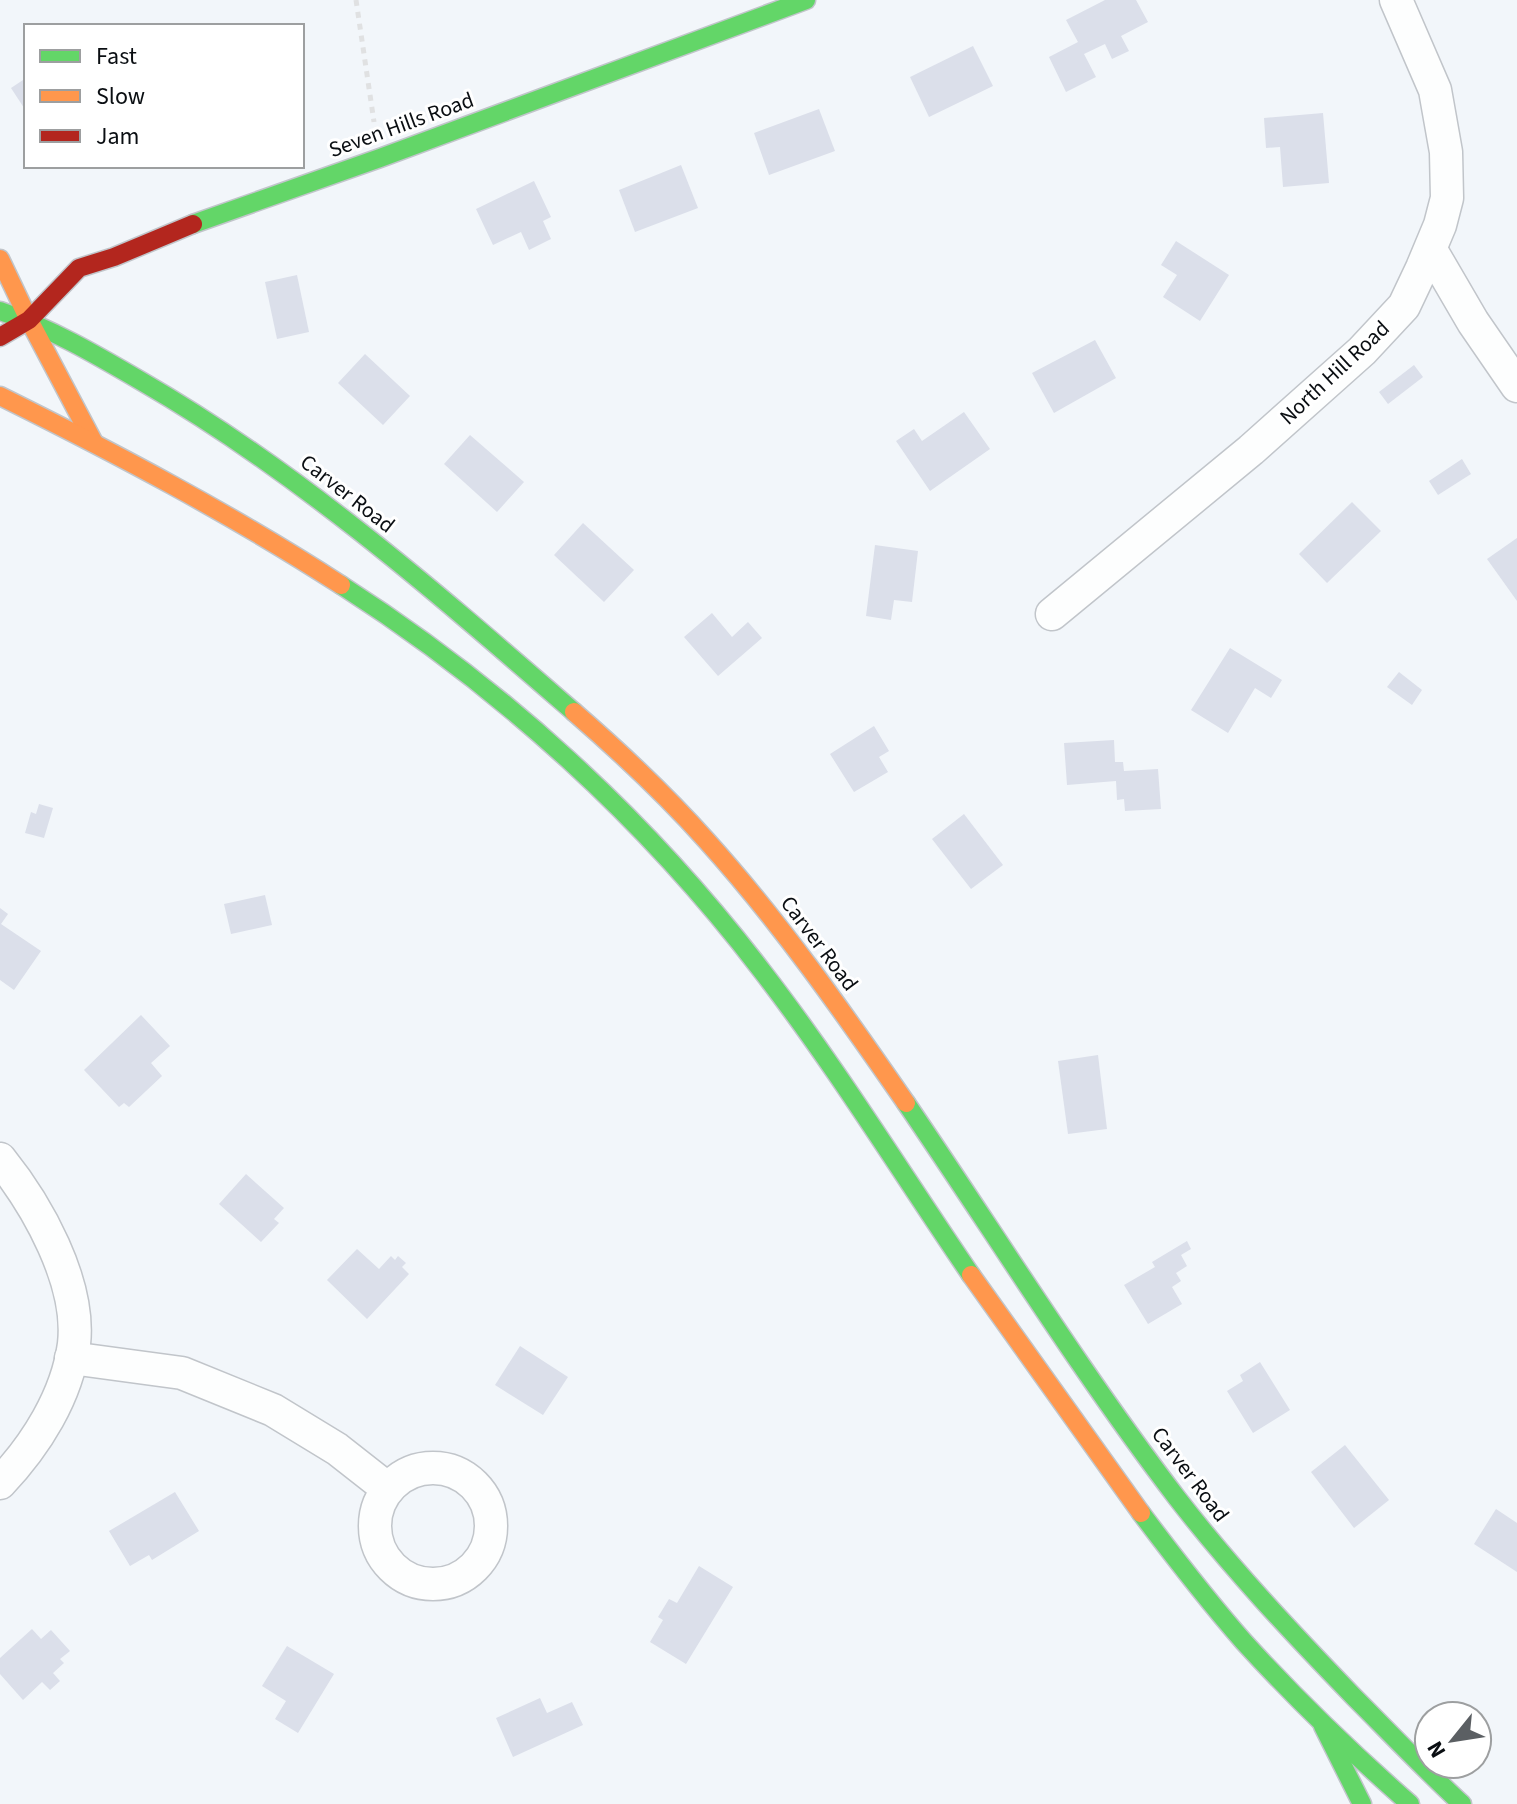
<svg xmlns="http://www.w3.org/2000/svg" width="1517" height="1804" viewBox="0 0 1517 1804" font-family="'Source Sans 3',sans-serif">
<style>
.building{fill:#dbdfea}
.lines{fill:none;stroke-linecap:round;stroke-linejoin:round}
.street-casing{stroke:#c1c5ca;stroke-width:35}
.fast-casing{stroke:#c1c5ca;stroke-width:21}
.slow-casing{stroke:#c1c5ca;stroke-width:21}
.jam-casing{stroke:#c1c5ca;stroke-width:21}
.path{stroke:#e0e1e2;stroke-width:5;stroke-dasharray:6 6;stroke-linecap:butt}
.street{stroke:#fdfefe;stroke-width:32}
.fast{stroke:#63d668;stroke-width:18}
.slow{stroke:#ff974d;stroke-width:18}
.jam{stroke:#b3261e;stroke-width:18}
.labels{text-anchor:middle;stroke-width:6;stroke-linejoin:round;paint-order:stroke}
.street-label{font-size:22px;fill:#0a0e12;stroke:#fff}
</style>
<rect width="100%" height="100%" fill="#f2f6fa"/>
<g class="building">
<path d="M1105,0H1136L1148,22L1121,36L1129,51L1112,59L1105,44L1084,54L1096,77L1066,92L1049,57L1078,42L1066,20Z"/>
<path d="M973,46L993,86L929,117L910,77Z"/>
<path d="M26,78V111L11,88Z"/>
<path d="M819,109L835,151L769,175L754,133Z"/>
<path d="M1323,113L1329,183L1283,187L1280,147L1266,148L1264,118Z"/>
<path d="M681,165L698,208L635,232L619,190Z"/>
<path d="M534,181L551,217L543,221L551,239L529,250L521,232L493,245L476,209Z"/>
<path d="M1176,241L1229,275L1200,321L1163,297L1177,275L1161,265Z"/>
<path d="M297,275L309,332L277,339L265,282Z"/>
<path d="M1095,340L1116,378L1054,413L1032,373Z"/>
<path d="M365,354L410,396L383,425L338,383Z"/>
<path d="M1414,365L1423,377L1388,404L1379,392Z"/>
<path d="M964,412L990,449L930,491L896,441L914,429L922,441Z"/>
<path d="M470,435L524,482L497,512L444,464Z"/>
<path d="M1462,459L1471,474L1438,495L1429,481Z"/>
<path d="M1352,502L1381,531L1327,583L1299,554Z"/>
<path d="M583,523L634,570L604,602L554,555Z"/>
<path d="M1517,538V601L1487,559Z"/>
<path d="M875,545L918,551L912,602L894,600L891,620L866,616Z"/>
<path d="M712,613L732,637L748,622L762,638L718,676L684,637Z"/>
<path d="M1230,648L1282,680L1271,698L1255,688L1228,733L1191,710Z"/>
<path d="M1399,672L1422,690L1412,705L1387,687Z"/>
<path d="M874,726L889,751L879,757L888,772L854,792L830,754Z"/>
<path d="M1114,740L1115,762H1123L1124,771L1158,769L1161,809L1125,811L1124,799L1117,800L1116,781L1067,785L1064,743Z"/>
<path d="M39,804L53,808L44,838L25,833L31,812L36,814Z"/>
<path d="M964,814L1003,865L971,889L932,839Z"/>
<path d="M265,895L272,925L231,934L224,904Z"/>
<path d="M0,908L8,914L1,924L41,951L14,990L0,980Z"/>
<path d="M141,1015L170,1046L151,1063L162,1076L129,1107L124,1103L119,1107L84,1070Z"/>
<path d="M1098,1055L1107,1129L1068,1134L1058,1061Z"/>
<path d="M246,1174L284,1208L274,1219L279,1223L261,1242L219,1204Z"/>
<path d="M1187,1241L1191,1249L1181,1255L1187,1266L1176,1273L1181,1281L1172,1287L1182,1304L1148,1324L1124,1285L1155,1267L1152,1262Z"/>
<path d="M357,1249L379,1269L391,1256L395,1260L398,1256L406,1263L402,1267L409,1274L367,1319L327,1280Z"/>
<path d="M520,1346L568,1377L543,1415L495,1385Z"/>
<path d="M1260,1362L1290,1410L1253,1433L1227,1391L1243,1381L1240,1375Z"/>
<path d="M1345,1445L1389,1500L1354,1528L1311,1472Z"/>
<path d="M175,1492L199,1531L152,1560L149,1555L130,1566L109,1531Z"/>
<path d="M1496,1509L1517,1523V1572L1474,1544Z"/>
<path d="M699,1566L733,1587L686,1664L650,1642L663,1620L658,1617L669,1599L677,1603Z"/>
<path d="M32,1629L41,1639L51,1630L70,1651L60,1659L64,1663L53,1673L60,1681L50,1690L42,1682L23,1700L0,1674V1658Z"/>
<path d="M287,1646L334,1674L298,1733L275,1719L286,1701L262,1686Z"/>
<path d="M540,1698L547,1713L572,1702L583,1725L513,1757L496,1718Z"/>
</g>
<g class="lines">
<defs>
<g id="street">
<path d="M1431,250L1473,322L1517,386"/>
<path d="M1052,614L1251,450L1362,351L1404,306L1422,268L1440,225L1447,198L1446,152L1435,90L1396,0"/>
<path d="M0,1159C37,1205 81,1282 74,1344C67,1396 36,1445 0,1483"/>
<path d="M71,1358L182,1373L273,1410L337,1449L388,1489"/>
<circle cx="433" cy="1526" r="58"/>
</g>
<g id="fast">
<path d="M193,224L380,158L806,0"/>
<path d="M0,311C50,328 95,354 141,381C299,472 437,593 574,712"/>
<path d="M341,585C502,688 646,819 762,971C837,1068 902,1174 971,1275"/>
<path d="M906,1103C996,1235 1080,1371 1177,1498C1232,1569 1292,1633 1354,1697C1390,1733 1425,1770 1462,1804"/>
<path d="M1141,1513C1174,1557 1208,1601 1244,1642C1296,1699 1352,1753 1410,1804"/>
<path d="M1323,1726L1362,1804"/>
</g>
<g id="slow">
<path d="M0,259L29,320L94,443"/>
<path d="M0,396C117,454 231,514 341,585"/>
<path d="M574,712C620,752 665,794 706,840C780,922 843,1012 906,1103"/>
<path d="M971,1275L1141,1513"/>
</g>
<path id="jam" d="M0,337L29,320L79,268L114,257L193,224"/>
</defs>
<use href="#street" class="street-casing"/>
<use href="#fast" class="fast-casing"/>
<use href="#slow" class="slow-casing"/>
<use href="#jam" class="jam-casing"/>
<path class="path" d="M356,0L374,122"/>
<use href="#street" class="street"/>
<use href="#fast" class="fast"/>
<use href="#slow" class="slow"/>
<use href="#jam" class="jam"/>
</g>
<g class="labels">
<g class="street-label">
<text transform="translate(401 124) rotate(-20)" y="8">Seven Hills Road</text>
<text transform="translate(1334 372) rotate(-43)" y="8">North Hill Road</text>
<text transform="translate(348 493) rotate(38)" y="8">Carver Road</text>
<text transform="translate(820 943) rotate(53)" y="8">Carver Road</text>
<text transform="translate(1191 1474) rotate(53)" y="8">Carver Road</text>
</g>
</g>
<rect x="24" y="24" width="280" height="144" fill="#ffffff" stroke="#9d9fa0" stroke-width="2"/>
<rect x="40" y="50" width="40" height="12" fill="#63d668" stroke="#9d9fa0" stroke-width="2"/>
<text x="96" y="64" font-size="24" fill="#0a0e12">Fast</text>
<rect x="40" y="90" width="40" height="12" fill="#ff974d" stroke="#9d9fa0" stroke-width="2"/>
<text x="96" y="104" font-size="24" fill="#0a0e12">Slow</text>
<rect x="40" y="130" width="40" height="12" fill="#b3261e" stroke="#9d9fa0" stroke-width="2"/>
<text x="96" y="144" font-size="24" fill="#0a0e12">Jam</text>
<g transform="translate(1453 1740) rotate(240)"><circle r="38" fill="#ffffff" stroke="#9d9fa0" stroke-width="2"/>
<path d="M0-6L14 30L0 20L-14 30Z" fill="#5b5f63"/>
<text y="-12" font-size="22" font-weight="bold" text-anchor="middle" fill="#0a0e12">N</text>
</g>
</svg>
